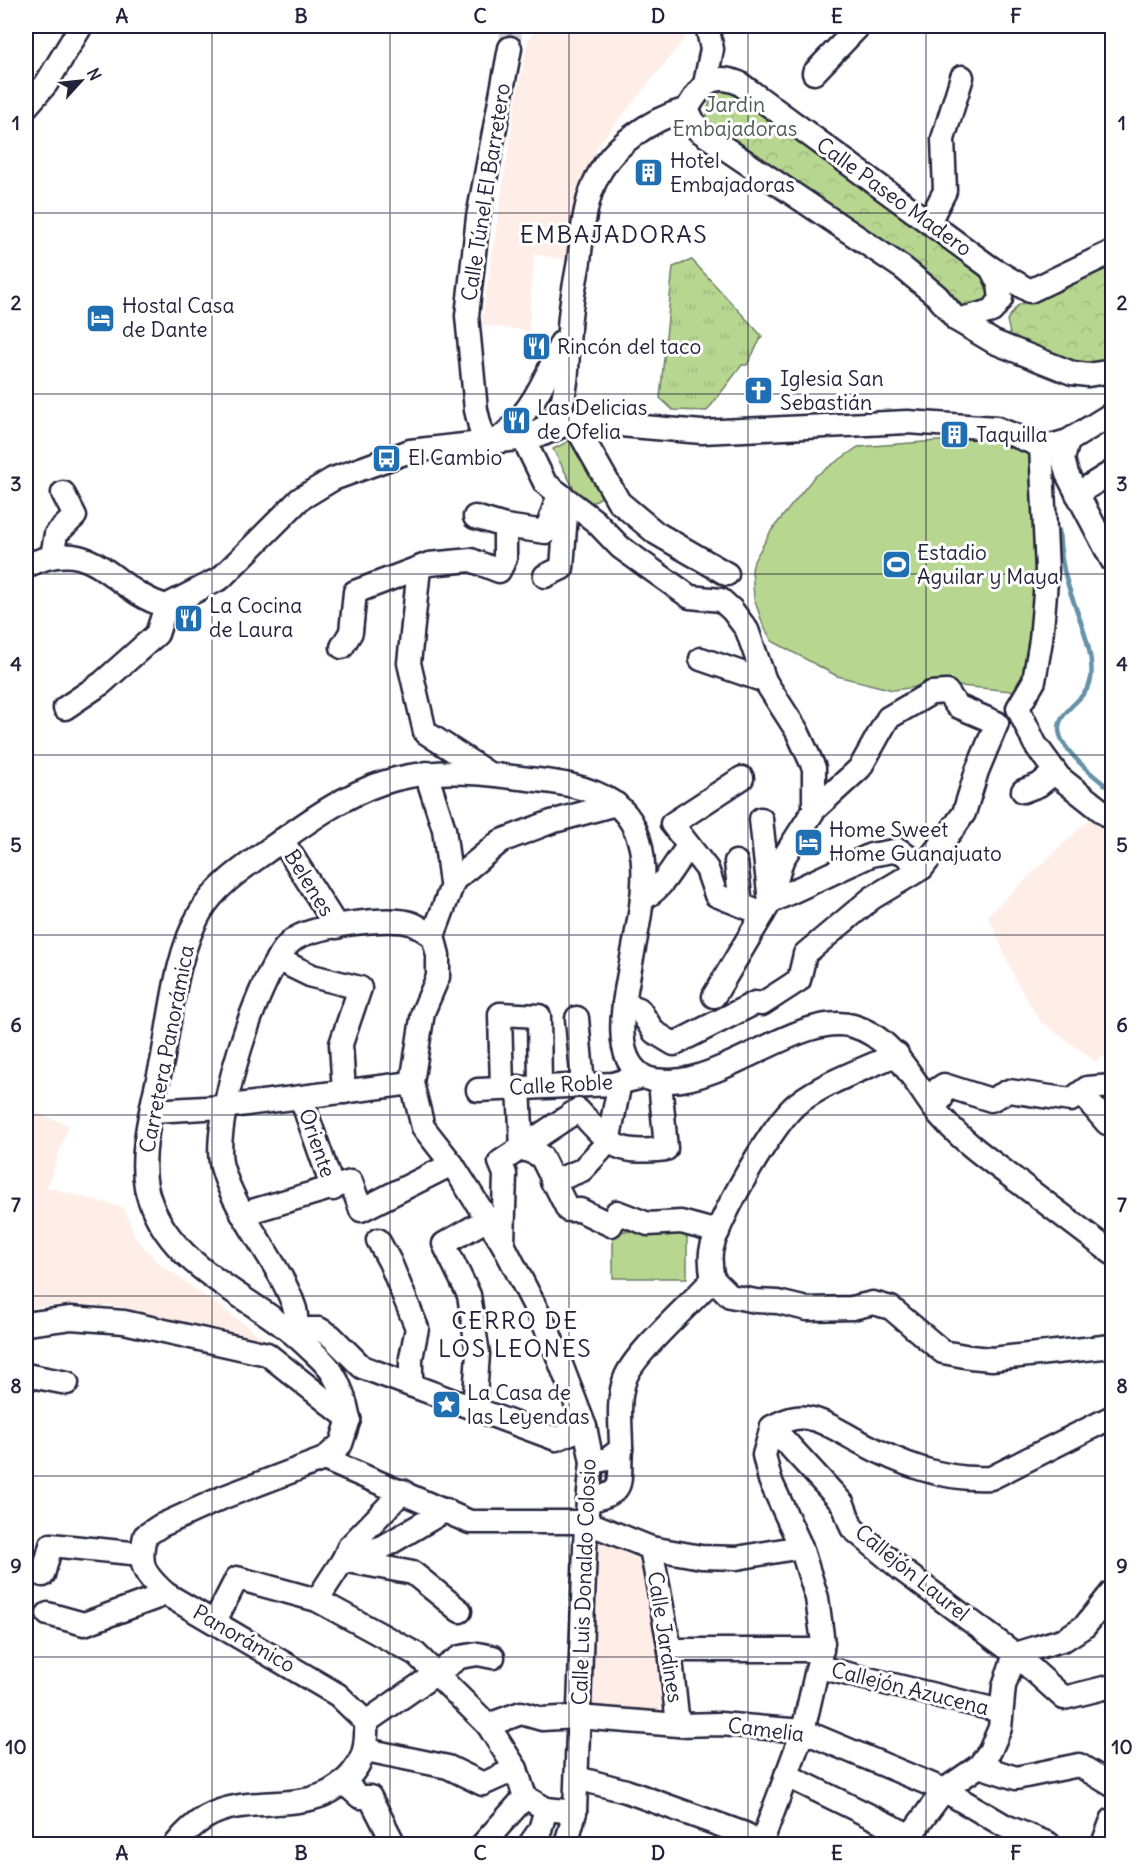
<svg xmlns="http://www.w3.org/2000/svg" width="1138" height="1870" viewBox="0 0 1138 1870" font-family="Delius,sans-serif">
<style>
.built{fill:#ffeee8}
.grass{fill:url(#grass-tufts);stroke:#6c7c66;stroke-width:1.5}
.park{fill:url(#park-crowns);stroke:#6c7c66;stroke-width:1.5}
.pitch{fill:#b7d790;stroke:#6c7c66;stroke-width:1.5}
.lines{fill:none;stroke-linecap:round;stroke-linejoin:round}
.stream{stroke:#6592a9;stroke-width:4.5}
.minor-tunnel{stroke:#d3d3d8;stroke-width:22;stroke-dasharray:22 11;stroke-linecap:butt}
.minor-casing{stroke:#22223b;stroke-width:27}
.minor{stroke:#fff;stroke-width:22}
.grid{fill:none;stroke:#22223b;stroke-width:1.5;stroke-opacity:0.55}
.labels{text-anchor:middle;stroke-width:6;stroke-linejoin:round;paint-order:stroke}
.park-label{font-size:21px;fill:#4f5854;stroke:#fff}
.poi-label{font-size:21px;fill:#22223b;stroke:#fff;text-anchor:start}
.street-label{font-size:21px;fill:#22223b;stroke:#fff}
.quarter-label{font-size:24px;letter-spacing:1.5px;fill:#22223b;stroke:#fff}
.neatline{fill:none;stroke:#22223b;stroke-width:2}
.grid-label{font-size:20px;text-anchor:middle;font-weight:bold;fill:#22223b}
</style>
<defs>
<pattern id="grass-tufts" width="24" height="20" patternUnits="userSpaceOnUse" patternTransform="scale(1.5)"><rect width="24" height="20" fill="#b7d790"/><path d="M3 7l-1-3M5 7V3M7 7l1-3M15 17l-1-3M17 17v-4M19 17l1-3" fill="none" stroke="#9db87d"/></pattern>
<pattern id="park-crowns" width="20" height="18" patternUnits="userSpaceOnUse" patternTransform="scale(1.5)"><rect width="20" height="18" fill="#b7d790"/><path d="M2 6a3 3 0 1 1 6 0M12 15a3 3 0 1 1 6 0" fill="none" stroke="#9db87d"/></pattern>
</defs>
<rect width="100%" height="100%" fill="#fff"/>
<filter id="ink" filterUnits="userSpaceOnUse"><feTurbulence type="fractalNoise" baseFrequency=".0167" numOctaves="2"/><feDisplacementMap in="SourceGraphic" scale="12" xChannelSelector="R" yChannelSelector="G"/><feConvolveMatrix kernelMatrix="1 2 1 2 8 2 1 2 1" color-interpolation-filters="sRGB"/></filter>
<g filter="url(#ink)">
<g class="built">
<path d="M538,26H695L600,143L575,192L571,261L534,254L529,331L481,325L517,93L528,41Z"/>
<path d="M26,772H35L26,827Z"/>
<path d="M1094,815L1112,829V1050L1096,1062L1040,1021L1017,983L988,915Z"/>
<path d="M26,1109L69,1125L47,1187L124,1208L135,1237L156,1261L268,1341L116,1306L61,1304L26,1309Z"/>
<path d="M594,1532L645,1551L671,1685L656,1718L584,1708Z"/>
</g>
<path class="grass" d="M692,260L762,336L747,365H742L707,411L673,410L660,398L673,267Z"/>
<g class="park">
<path d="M732,88L988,273L992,299L967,308L961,305L708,127C703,107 712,92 732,88Z"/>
<path d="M1112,258V361L1087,367L1011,338L1007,320L1017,306Z"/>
</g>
<g class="pitch">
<path d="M991,437L1035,454L1038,647L1021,692L940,684L893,690L837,676L772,641L763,625L754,598L752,570L754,561L771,531L814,477L858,447Z"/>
<path d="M571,440L603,496L584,508L553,449Z"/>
<path d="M613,1231L687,1232V1278H613Z"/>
</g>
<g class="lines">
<path class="stream" d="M1059,530C1060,549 1062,567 1068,585C1076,612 1095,650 1091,679C1087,700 1059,709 1059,729C1059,749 1097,779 1112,790"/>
<path class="minor-tunnel" d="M510,48L511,26"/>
<defs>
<g id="minor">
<path d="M814,73L859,26"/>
<path d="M705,84L712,49L707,26"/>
<path d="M26,107L46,84L81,26"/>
<path d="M687,109C649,120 610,146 594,184C584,207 582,236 579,261C575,284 570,306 569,329C567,355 569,387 559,411C554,426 536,431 523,438L545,483L595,521L620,547L690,597L721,600L732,610L747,630L765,681L797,731L814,768V810"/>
<path d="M929,222L945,191L943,139L962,77"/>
<path d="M1112,252L1030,291L991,268L739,83C709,71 701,87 687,109L698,130L903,268L937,296L957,320L994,342L1072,373L1088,375L1112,371"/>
<path d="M957,320L992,311L1001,299L999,284L991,268"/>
<path d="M573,421L619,502L656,533L727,574"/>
<path d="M496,441C528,418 546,380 561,343"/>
<path d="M1068,441L1063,459L1067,474L1112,560"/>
<path d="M484,443L476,410L467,316L478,217L510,48"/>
<path d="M1041,446L1047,570L1041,640L1034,681L1018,708L1035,744L1059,777L1112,819"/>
<path d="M1077,494L1112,472"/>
<path d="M475,517L505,526L546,532L559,494"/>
<path d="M52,556L56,534L75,516L63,493"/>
<path d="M26,566C96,532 108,589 166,606L221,578L300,499L333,479L410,451L518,439L543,434L573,421L702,432L907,422L996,428L1041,446L1054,445L1068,441L1112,414"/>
<path d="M419,568L409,663L425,732L486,772"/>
<path d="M545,576L562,568L567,501"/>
<path d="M342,647L351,632L355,592L429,564L471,560L499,571L505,559V526"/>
<path d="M701,659L765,681"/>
<path d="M65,708L102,683L157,634L166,606"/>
<path d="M426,773L444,829L451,883"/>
<path d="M742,778L672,824L707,869L716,895L763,914"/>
<path d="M1023,791L1039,785L1055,772"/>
<path d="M761,819L770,902L871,855L899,850L922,868"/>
<path d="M282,840L337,927"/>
<path d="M736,862L741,905"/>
<path d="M642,899C664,889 673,864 689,846"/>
<path d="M433,936L454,880L501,841L551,822L616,804"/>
<path d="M277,959L312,976L360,988L341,1044L344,1092"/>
<path d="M624,1004L639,1009L654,1032L674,1044L755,1003L762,1004L799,980L805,954L872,898L922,868L955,826L964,813L977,771L997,723L957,706L947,692L931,693L888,718L860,768L814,810L782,860L770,902L714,996"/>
<path d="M577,1018L583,1085"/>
<path d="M519,1087L522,1148"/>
<path d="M502,1088L500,1014L539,1016L540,1086"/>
<path d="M478,1090L613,1084L643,1077"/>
<path d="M1081,1093L1107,1123"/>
<path d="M301,1098L333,1189"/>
<path d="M933,1106L941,1099L938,1089L944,1085L991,1100L1009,1091L1071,1100L1087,1088L1112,1086"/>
<path d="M152,1111L223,1107L412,1083"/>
<path d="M522,1148L541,1156L568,1210H580L611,1225L617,1212L648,1224L681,1222L718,1232"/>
<path d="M552,1182L582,1170L608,1142L620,1082"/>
<path d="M242,1214L351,1182L361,1210L452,1164"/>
<path d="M378,1240L390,1262L417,1328L411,1358V1385"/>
<path d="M503,1244L505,1174L500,1162L578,1110C611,1145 615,1155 666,1149L660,1081"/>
<path d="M713,1279L730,1296L756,1301L778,1302L807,1309L852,1308L873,1303L891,1308L943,1352L970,1357L992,1359L1112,1346"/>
<path d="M713,1279C711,1270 710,1262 711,1252C716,1222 774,1121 798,1103C827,1081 865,1069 897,1054"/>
<path d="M26,1324L71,1318L124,1322L267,1354L349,1419"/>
<path d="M297,1336C296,1328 297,1317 295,1309C280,1262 236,1217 222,1167C210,1126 259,966 293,940C311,926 392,915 413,924C420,927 426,932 433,936L438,955V977L423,1012L412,1083L423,1127L452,1164L503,1244L550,1336L585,1427L592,1462L586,1522L575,1812L566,1844"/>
<path d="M297,1336L307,1329H319L331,1336L362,1367L556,1439L585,1427"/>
<path d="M26,1375L67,1383"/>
<path d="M474,1409L478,1354L469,1295L444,1244L486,1220"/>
<path d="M349,1419C346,1403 342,1388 333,1374C327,1363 316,1355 307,1346C253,1294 164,1268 146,1187C139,1151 154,1098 162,1062C171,1015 176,954 200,913C215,886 246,866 271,848C359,784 400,762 512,777C545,781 585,783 614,803C694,861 578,1038 643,1076C650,1081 662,1081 671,1081C727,1080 805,1011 853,1026C892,1037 911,1077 933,1107C957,1138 989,1160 1020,1183C1051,1207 1082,1230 1112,1253"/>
<path d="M772,1427L843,1504L852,1528L902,1570L1015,1654L1064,1698L1112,1686"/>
<path d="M324,1459L470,1522H586L651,1548L701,1557L737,1558L801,1547"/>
<path d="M592,1462L608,1459L621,1449C621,1427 617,1400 625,1379C633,1354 693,1302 713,1279"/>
<path d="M403,1491L349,1547L343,1560L413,1573L460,1611"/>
<path d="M588,1501C628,1491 618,1486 621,1449"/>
<path d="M651,1548L670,1650L678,1725"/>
<path d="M43,1575L51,1545L141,1554"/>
<path d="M317,1600L343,1560L383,1547L446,1510"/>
<path d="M48,1614L84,1624L166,1594"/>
<path d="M215,1621L237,1578L317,1600L416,1654L488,1725L516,1769L525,1797"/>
<path d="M670,1650H822"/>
<path d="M1015,1654L1065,1639L1085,1626L1112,1592"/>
<path d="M819,1667L1001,1711"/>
<path d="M366,1722L460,1657L478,1654L493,1657"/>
<path d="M488,1725L521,1713L542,1719L578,1717L678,1725L720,1724L803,1731L944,1790L1005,1826L1049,1844"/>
<path d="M366,1750L448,1767L483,1784L516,1769"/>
<path d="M979,1766L1016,1778L1079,1765L1112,1785"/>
<path d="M786,1775L911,1836"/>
<path d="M577,1778L626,1791L745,1834L742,1844"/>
<path d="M343,1782L360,1797H370L394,1844"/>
<path d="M525,1797L546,1809L575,1812"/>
<path d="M176,1844C184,1834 194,1824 206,1817C250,1792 308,1817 346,1780C364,1762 367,1747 366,1722L338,1695L166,1594C144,1574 138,1566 145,1536L160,1526L224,1497L324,1459L341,1444L349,1419"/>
<path d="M483,1844L525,1797"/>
<path d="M530,1844L540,1830L546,1809"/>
<path d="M761,1844L803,1731L823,1643L817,1598L801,1547L770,1480L764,1455L772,1427C785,1420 797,1415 812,1419C827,1422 844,1434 858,1441C899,1463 943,1481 991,1478L1112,1417"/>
<path d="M904,1844L944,1790L979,1766L990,1751L1000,1728L1004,1686L1015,1654"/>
<path d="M1103,1844L1112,1820"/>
</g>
</defs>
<use href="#minor" class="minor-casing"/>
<use href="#minor" class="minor"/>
</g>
</g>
<path class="grid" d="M212,26V1844M390,26V1844M569,26V1844M748,26V1844M926,26V1844M26,213H1112M26,394H1112M26,574H1112M26,755H1112M26,935H1112M26,1115H1112M26,1296H1112M26,1476H1112M26,1657H1112"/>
<defs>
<symbol id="building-square" viewBox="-11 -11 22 22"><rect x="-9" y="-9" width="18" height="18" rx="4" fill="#1f6fb2" stroke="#fff"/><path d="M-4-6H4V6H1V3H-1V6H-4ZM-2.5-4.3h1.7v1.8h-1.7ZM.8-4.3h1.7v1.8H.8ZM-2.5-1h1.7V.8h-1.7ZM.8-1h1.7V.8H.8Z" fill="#fff"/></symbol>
<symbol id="hotel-square" viewBox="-11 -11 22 22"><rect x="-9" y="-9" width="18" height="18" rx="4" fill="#1f6fb2" stroke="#fff"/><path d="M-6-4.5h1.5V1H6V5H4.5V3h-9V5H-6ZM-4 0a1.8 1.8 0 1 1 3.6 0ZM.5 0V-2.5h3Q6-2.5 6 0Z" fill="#fff"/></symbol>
<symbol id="restaurant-square" viewBox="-11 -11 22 22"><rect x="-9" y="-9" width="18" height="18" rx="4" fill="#1f6fb2" stroke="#fff"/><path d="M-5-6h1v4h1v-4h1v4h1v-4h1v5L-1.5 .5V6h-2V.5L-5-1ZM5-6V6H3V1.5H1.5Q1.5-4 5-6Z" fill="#fff"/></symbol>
<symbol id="church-square" viewBox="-11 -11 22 22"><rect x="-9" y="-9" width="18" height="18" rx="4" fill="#1f6fb2" stroke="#fff"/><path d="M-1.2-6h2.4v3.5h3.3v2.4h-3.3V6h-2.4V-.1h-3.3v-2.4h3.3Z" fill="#fff"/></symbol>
<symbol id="bus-square" viewBox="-11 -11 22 22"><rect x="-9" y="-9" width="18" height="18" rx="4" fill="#1f6fb2" stroke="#fff"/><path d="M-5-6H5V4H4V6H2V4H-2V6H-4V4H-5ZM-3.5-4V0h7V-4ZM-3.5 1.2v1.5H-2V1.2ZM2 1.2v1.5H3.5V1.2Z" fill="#fff"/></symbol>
<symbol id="stadium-square" viewBox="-11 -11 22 22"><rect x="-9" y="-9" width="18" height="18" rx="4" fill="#1f6fb2" stroke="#fff"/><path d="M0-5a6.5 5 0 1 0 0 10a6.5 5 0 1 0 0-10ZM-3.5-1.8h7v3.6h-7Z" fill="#fff"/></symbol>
<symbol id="sight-square" viewBox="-11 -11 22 22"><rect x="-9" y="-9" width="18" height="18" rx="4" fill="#1f6fb2" stroke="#fff"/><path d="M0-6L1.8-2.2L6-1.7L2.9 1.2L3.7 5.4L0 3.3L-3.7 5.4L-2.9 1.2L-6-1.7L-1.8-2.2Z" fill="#fff"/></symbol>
</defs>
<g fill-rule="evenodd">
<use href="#building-square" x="632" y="156" width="33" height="33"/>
<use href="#hotel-square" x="84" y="302" width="33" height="33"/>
<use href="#restaurant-square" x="520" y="330" width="33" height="33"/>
<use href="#church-square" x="742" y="374" width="33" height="33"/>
<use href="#restaurant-square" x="500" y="404" width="33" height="33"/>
<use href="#building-square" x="938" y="418" width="33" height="33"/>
<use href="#bus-square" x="370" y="442" width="33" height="33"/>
<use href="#stadium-square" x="880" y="548" width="33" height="33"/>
<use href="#restaurant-square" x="172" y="602" width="33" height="33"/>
<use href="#hotel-square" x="792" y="826" width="33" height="33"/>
<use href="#sight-square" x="430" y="1388" width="33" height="33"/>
</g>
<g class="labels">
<g class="park-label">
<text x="735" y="112">Jardin<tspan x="735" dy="24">Embajadoras</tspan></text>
</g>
<g class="poi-label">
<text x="670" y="168">Hotel<tspan x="670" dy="24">Embajadoras</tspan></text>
<text x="122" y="313">Hostal Casa<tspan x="122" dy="24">de Dante</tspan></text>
<text x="557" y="354">Rincón del taco</text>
<text x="780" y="386">Iglesia San<tspan x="780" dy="24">Sebastián</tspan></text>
<text x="537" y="415">Las Delicias<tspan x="537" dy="24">de Ofelia</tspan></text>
<text x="976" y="442">Taquilla</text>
<text x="408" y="465">El Cambio</text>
<text x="917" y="560">Estadio<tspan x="917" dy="24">Aguilar y Maya</tspan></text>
<text x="209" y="613">La Cocina<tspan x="209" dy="24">de Laura</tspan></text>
<text x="829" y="837">Home Sweet<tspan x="829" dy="24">Home Guanajuato</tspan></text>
<text x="467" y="1400">La Casa de<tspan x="467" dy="24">las Leyendas</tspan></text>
</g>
<g class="street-label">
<text transform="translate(486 192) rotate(-81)" y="7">Calle Túnel El Barretero</text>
<text transform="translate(894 197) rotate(36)" y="7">Calle Paseo Madero</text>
<text transform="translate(309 883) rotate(58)" y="7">Belenes</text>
<text transform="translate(167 1049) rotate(-79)" y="7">Carretera Panorámica</text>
<text transform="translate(561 1085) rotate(-3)" y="7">Calle Roble</text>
<text transform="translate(317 1143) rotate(71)" y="7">Oriente</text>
<text transform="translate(912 1573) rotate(39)" y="7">Callejón Laurel</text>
<text transform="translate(584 1582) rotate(-88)" y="7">Calle Luis Donaldo Colosio</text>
<text transform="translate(665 1637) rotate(81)" y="7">Calle Jardines</text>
<text transform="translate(244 1639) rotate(30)" y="7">Panorámico</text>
<text transform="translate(910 1689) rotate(14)" y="7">Callejón Azucena</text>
<text transform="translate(766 1730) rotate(7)" y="7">Camelia</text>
</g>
<g class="quarter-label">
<text x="614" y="243">EMBAJADORAS</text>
<text x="515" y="1329">CERRO DE<tspan x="515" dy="28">LOS LEONES</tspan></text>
</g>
</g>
<rect width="1138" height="1870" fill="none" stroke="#fff" stroke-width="66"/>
<g transform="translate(81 81) rotate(63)" stroke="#ffffff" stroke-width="4.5" paint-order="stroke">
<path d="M0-4.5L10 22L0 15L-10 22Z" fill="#22223b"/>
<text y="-9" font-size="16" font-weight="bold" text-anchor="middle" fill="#22223b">N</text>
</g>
<rect x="33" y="33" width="1072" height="1804" class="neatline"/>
<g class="grid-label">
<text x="122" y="23">A</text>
<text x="301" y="23">B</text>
<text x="480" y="23">C</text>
<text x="658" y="23">D</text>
<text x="837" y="23">E</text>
<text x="1016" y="23">F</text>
<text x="16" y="130">1</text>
<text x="1122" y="130">1</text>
<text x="16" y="310">2</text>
<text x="1122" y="310">2</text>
<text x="16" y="491">3</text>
<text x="1122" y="491">3</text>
<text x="16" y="671">4</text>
<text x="1122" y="671">4</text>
<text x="16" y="852">5</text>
<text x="1122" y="852">5</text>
<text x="16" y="1032">6</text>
<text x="1122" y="1032">6</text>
<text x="16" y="1212">7</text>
<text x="1122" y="1212">7</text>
<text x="16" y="1393">8</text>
<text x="1122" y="1393">8</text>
<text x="16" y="1573">9</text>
<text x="1122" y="1573">9</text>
<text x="16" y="1754">10</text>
<text x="1122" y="1754">10</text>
<text x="122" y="1860">A</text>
<text x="301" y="1860">B</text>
<text x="480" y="1860">C</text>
<text x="658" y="1860">D</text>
<text x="837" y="1860">E</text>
<text x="1016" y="1860">F</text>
</g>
</svg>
